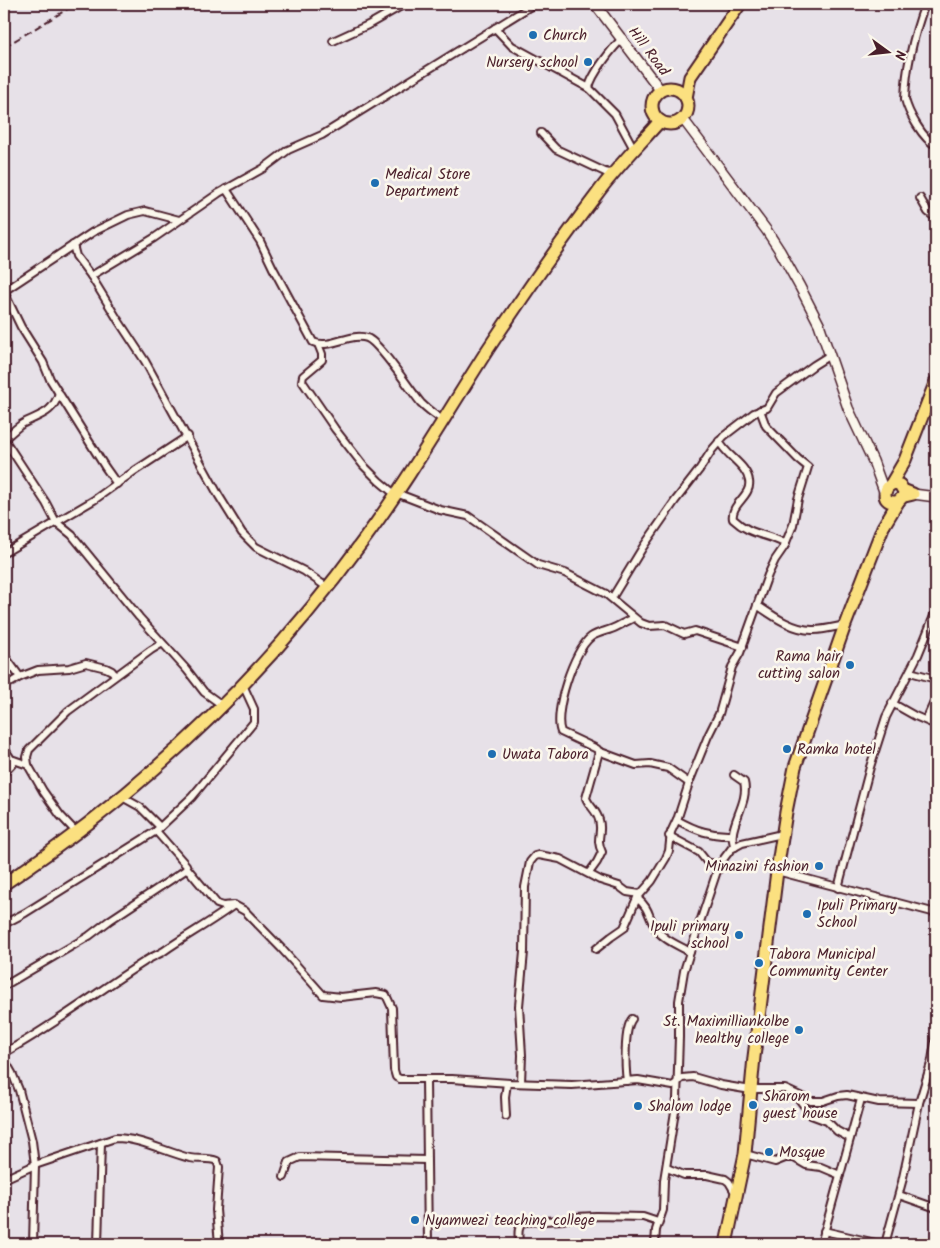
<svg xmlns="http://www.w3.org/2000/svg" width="940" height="1248" viewBox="0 0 940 1248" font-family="Kalam,sans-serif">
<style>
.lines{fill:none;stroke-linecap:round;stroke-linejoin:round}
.street-casing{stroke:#4a1f2b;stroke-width:10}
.secondary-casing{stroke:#4a1f2b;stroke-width:12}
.highway-casing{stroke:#4a1f2b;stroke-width:15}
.street{stroke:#fbf7ec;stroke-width:6}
.secondary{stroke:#fbf7ec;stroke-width:9}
.highway{stroke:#fbe080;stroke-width:11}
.rail{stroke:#4a1f2b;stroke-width:2;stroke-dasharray:8 4;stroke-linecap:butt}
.poi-dot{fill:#1f6fb2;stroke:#fbf7ec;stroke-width:2}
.labels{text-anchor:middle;stroke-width:5;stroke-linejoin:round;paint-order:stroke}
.poi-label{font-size:15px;fill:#4a1f2b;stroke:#fbf7ec;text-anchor:start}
.street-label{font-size:15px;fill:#4a1f2b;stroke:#fbf7ec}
</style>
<rect width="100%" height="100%" fill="#e7e1e8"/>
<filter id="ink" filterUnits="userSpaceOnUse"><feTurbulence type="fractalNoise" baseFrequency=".02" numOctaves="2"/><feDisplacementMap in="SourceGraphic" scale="10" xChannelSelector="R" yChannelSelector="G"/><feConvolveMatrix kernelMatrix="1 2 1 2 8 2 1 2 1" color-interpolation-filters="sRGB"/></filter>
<g filter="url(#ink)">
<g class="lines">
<defs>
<g id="street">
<path d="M925,4C914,34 906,66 905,99C908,112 923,140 936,145"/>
<path d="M495,28L512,46L589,88"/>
<path d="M623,38C613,47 591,75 589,88L615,114L634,149"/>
<path d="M333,41L368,25L405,4"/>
<path d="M541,133L556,149L605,172L614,174"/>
<path d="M226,189L260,241L273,268L313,342C330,350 350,332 367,338C380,343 410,390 421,403C428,410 435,415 443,420"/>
<path d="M920,198L928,212L936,218"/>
<path d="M73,245L76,256L91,276L118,320L145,361L219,496L242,533L256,547L304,571L328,588"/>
<path d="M91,276L154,238L219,193L264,168L288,150L322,135L534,4"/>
<path d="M4,291L93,232L128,215L145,211L179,220"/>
<path d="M4,292L21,327L43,362L50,379L105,467L117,484"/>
<path d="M318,344L322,354V360L303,376L302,381L335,429L363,465L379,481L391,491L440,510L468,516L538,565L565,573L606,594L641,623L649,626L665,625L684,634L695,631L743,647"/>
<path d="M4,439L46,503L56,522L72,535L139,617L187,670L204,692L222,705"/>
<path d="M4,439C10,434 15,429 22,424C40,414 52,415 59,393"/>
<path d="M719,441C726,456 747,465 749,481C752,496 730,504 733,519C751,536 766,533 786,544"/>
<path d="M4,553L94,500L133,472L188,436"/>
<path d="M612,598L643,547L675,501L699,470L712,450L724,436L754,413L767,408L776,393L814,365L830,355"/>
<path d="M757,605C773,616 794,631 814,630C824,630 835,627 845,625"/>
<path d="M4,655L20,677"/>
<path d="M910,672L936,679"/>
<path d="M4,684L12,682L20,677L38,670L69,668L86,663L106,668L112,671L115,675"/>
<path d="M892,703L915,716L936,725"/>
<path d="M926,720L936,698"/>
<path d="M4,748L11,759L28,765"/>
<path d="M598,751L636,765L650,764L668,768L689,783"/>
<path d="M4,773L15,761"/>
<path d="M734,775L744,782C750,804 725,828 735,847"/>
<path d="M122,797L140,807L160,827"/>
<path d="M677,820C695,830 711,836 732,835"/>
<path d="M77,833L60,815L43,791L28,765L27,757L29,750L68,711L151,650L161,644"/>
<path d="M669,836L699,852L707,862L719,865"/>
<path d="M187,868L217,904L223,906L234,905L245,911L281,948L323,995L341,997L376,993L386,995L392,1008L394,1070L396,1077L400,1079H452L510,1083L572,1085L638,1080L673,1086L682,1078L693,1077L721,1085L745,1089H785L811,1101H823L838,1096L847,1095L879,1102L919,1103"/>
<path d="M777,871L936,913"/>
<path d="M589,873L597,862L602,852C595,838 603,833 599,820C597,811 589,806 586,798L599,752L597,749L561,732C553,713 574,649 591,637C598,632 608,631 616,627C622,624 627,621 634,618"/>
<path d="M838,888L870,767L886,717L918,655L936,611"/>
<path d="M637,898C651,910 647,915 656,929C664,940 678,945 690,952"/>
<path d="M4,924L25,913L156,831L192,797L254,722V709L243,685"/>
<path d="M596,949L611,937L624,928L637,898L652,881L666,858L669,851L671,832L678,817L689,783L708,736L719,714L732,667L740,653L768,575L775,560L784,547L793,525L798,499L808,467L798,459L766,426L760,410"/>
<path d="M4,986L89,936L110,920L184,871L187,868L186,865L156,831"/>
<path d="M4,1053C53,1026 97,992 144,962C150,957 158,955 164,951C187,935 211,922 234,905"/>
<path d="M4,1059L12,1073L19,1090L32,1141L35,1165L33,1244"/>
<path d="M426,1080L428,1244"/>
<path d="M627,1081C625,1067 624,1029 632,1019"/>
<path d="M521,1083L522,1055L519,1006L524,952L525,887L530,862L535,856L539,855L560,859L600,880L619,886L627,892L640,894"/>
<path d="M796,1095L811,1115L827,1121L837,1131L850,1138"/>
<path d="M506,1116L505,1097L507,1083"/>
<path d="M745,1154L775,1162L785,1158H794L806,1165L821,1167L840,1175"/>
<path d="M667,1168L684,1175H707L725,1179L729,1182L736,1194"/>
<path d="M284,1177L289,1162L300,1157L426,1160"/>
<path d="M4,1179L35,1165L115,1138C141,1138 165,1152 190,1158C199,1160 208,1157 217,1161L219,1167L216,1210L219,1244"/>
<path d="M899,1195L936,1208"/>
<path d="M824,1231L880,1244"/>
<path d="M98,1244L101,1143"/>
<path d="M519,1244C519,1237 516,1227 524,1222L563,1220L576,1217L596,1216L643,1217L658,1222"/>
<path d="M655,1244L656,1230L663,1210L664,1180L677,1099L679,1037V1001L684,971L690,952L719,865L731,849L742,843L782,834"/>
<path d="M821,1244L861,1099"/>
<path d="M885,1244L902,1182L919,1103L932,1060L936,1036"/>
</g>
<g id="secondary">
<path d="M595,4L661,91"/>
<path d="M683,119L767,231L780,251L800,287L819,324L848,408L873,461L885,494"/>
<path d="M913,494L936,497"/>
</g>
<g id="highway">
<circle cx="670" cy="106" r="18"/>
<path d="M686,98L690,77L740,4"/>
<path d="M895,483L900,485L903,490L913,494C910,495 907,495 904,496C900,498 899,503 894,502C880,502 884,485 895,483Z"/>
<path d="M891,484L905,460L936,381"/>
<path d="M4,884C142,792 265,676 363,541C409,479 447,413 488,349C523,296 559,244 597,194C616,168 639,145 660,121"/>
<path d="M726,1244L745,1154L754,1057L777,871L786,812L795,767L845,625L883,527L898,502"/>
</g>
</defs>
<use href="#street" class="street-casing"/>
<use href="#secondary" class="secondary-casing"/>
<use href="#highway" class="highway-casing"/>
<use href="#street" class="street"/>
<use href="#secondary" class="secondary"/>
<use href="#highway" class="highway"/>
<path class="rail" d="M4,47L76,4"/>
</g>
</g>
<g class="poi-dot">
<circle cx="533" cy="35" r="5"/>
<circle cx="588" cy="62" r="5"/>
<circle cx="375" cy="183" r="5"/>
<circle cx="850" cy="665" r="5"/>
<circle cx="787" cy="749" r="5"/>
<circle cx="492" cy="754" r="5"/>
<circle cx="819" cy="866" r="5"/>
<circle cx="807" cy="914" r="5"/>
<circle cx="739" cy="935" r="5"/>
<circle cx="759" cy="963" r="5"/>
<circle cx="799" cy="1030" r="5"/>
<circle cx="753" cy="1105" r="5"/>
<circle cx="638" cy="1106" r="5"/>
<circle cx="769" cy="1152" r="5"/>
<circle cx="415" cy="1220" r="5"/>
</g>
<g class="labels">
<g class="poi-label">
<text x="543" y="40">Church</text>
<text x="578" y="67" text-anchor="end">Nursery school</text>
<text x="385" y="179">Medical Store<tspan x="385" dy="17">Department</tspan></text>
<text x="840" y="661" text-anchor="end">Rama hair<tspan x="840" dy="17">cutting salon</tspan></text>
<text x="797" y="754">Ramka hotel</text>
<text x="502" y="759">Uwata Tabora</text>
<text x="809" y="871" text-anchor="end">Minazini fashion</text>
<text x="817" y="910">Ipuli Primary<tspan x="817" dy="17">School</tspan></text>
<text x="729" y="931" text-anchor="end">Ipuli primary<tspan x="729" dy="17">school</tspan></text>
<text x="769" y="959">Tabora Municipal<tspan x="769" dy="17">Community Center</tspan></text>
<text x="789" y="1026" text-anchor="end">St. Maximilliankolbe<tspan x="789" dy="17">healthy college</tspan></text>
<text x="763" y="1101">Sharom<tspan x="763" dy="17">guest house</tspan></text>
<text x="648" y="1111">Shalom lodge</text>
<text x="779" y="1157">Mosque</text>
<text x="425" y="1225">Nyamwezi teaching college</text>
</g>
<g class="street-label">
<text transform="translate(649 51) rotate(53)" y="5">Hill Road</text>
</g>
</g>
<rect width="940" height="1248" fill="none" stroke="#fbf7ec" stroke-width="20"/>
<rect x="10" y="10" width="920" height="1228" fill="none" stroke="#4a1f2b" stroke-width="2" filter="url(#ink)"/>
<g transform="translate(888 52) rotate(105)" stroke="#fbf7ec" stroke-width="4" paint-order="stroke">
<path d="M0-4L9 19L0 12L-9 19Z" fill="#4a1f2b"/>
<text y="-8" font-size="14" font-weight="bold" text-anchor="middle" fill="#4a1f2b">N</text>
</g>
</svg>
